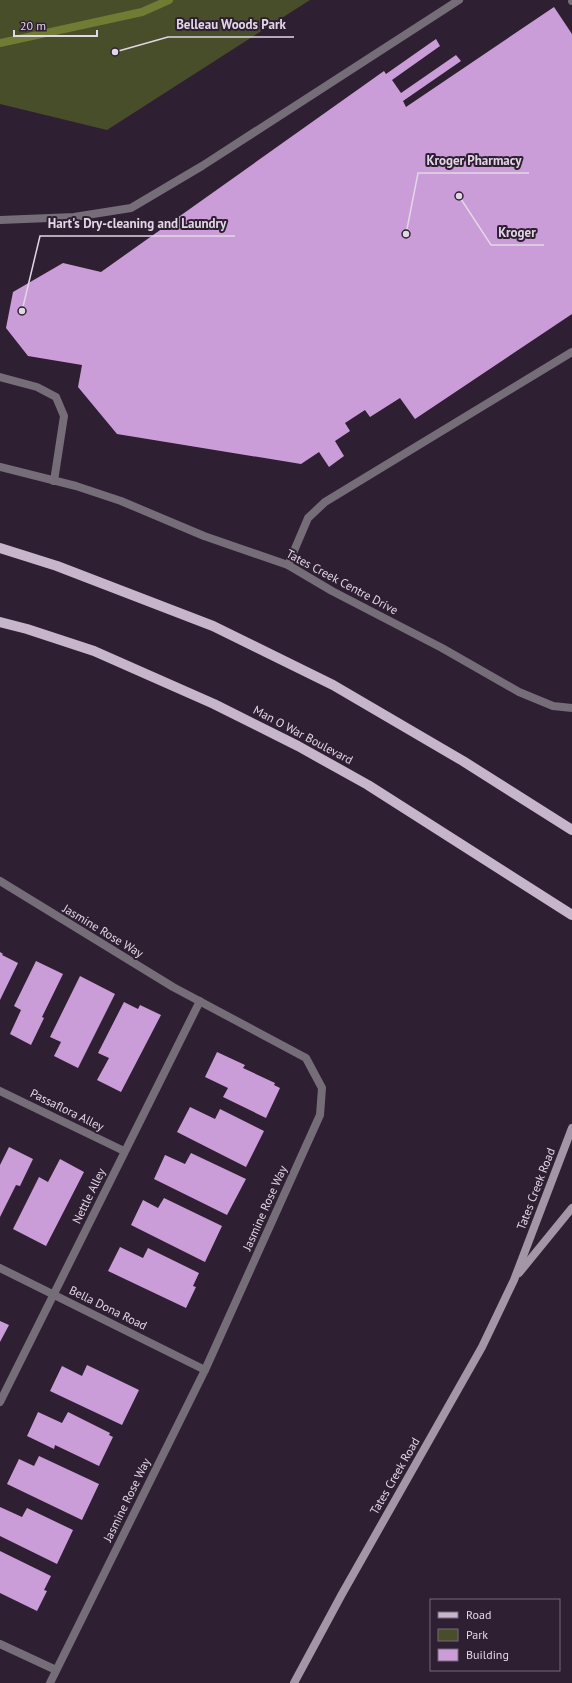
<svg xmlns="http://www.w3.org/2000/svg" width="572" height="1683" viewBox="0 0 572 1683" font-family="'PT Sans',sans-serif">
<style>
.green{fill:#484e29}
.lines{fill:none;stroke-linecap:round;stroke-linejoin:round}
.stream{stroke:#707b34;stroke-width:8}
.building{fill:#cb9dd8}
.lane{stroke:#756d78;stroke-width:8}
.street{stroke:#756d78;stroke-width:8}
.secondary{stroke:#a396a7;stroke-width:8}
.primary{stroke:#c6b5cb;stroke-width:10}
.labels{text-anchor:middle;stroke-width:4;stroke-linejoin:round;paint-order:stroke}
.street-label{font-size:12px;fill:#e2d7e5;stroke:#2f1f33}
.leader{fill:none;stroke:#e2d7e5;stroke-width:1.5}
.callout-dot{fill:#e2d7e5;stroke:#2f1f33;stroke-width:1.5}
.callout-label{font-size:13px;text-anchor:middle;font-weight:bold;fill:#e2d7e5;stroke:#2f1f33;stroke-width:4;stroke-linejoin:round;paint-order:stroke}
</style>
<rect width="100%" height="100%" fill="#2f1f33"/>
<path class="green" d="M0,0H310L107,130L0,104Z"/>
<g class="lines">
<path class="stream" d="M0,43L142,12L169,0"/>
</g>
<g class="building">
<path d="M554,7L572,34V314L415,419L400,398L370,417L365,410L345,423L350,431L335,441L344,456L329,467L319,452L301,464L117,434L78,387L82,365L28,356L6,328L13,292L63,263L101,272L384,71L386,74L436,39L440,46L392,80L401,93L456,55L461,61L403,101L406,107Z"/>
<path d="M0,952L3,954L2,955L18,963L0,1000Z"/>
<path d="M36,961L63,974L42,1017L44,1018L31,1045L10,1034L21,1010L14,1006Z"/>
<path d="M80,976L115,994L78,1068L54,1056L61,1042L50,1037Z"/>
<path d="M124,1002L138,1009L140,1005L161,1015L121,1092L97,1080L109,1058L98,1053Z"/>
<path d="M217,1052L245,1065L243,1068L275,1083L274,1085L280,1088L266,1118L223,1097L228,1088L205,1077Z"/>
<path d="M190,1107L215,1119L220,1109L264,1131L246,1167L177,1132Z"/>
<path d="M9,1147L33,1159L20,1186L16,1185L0,1217V1165Z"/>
<path d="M191,1153L246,1179L227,1215L154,1179L165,1155L185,1164Z"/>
<path d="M60,1159L84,1172L46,1246L13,1229L39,1177L48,1182Z"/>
<path d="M164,1198L222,1226L205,1262L131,1225L143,1200L158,1208Z"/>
<path d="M120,1247L143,1258L148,1248L199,1273L193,1286L196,1287L186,1308L108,1271Z"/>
<path d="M0,1321L9,1325L0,1342Z"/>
<path d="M87,1365L139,1390L122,1425L50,1391L62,1366L82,1376Z"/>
<path d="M38,1412L62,1423L68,1412L110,1433L109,1435L113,1437L99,1466L55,1445L54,1449L27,1436Z"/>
<path d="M39,1456L99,1484L82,1520L7,1484L19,1459L34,1466Z"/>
<path d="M0,1507L22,1517L27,1508L73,1530L57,1564L0,1536Z"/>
<path d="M0,1551L51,1576L44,1590L47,1591L37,1611L0,1593Z"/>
</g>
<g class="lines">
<g class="lane">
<path d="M572,0V1"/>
<path d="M0,220L74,217L131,208L202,166L459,0"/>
<path d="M0,377L37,387L56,397L64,416L54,481"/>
<path d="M0,467L76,486L121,501L204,536L288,565L332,591L442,648L519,692L553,706L572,708"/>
<path d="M288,565L308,518L325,502L572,352"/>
</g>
<g class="street">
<path d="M0,881L173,987L306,1058L322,1088L320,1115L205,1370L50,1683"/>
<path d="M0,1091L124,1151"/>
<path d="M0,1268L205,1370"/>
<path d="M0,1402L200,1001"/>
<path d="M0,1644L56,1670"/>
</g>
<g class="secondary">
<path d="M519,1273L572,1208"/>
<path d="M294,1683L342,1594L482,1347L514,1280L572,1128"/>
</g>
<g class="primary">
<path d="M0,548L57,566L213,626L333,685L463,761L572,830"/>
<path d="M0,622L27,629L94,651L214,704L298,746L368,785L572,915"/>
</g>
</g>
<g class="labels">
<g class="street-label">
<text transform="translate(342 582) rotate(28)" y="4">Tates Creek Centre Drive</text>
<text transform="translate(303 735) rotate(28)" y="4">Man O War Boulevard</text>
<text transform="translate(103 931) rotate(31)" y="4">Jasmine Rose Way</text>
<text transform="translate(67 1110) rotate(26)" y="4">Passaflora Alley</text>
<text transform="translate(536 1189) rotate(-69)" y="4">Tates Creek Road</text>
<text transform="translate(89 1196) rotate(-64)" y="4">Nettle Alley</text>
<text transform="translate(265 1208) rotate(-66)" y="4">Jasmine Rose Way</text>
<text transform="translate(108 1308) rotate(26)" y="4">Bella Dona Road</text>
<text transform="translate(395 1476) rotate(-60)" y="4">Tates Creek Road</text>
<text transform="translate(127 1500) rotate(-64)" y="4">Jasmine Rose Way</text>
</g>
</g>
<path class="leader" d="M115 52L168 37H294M406 234L418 173H529M22 311L40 236H235M459 196L491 245H544"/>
<g class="callout-dot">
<circle cx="115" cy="52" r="4"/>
<circle cx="406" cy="234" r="4"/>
<circle cx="22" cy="311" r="4"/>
<circle cx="459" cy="196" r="4"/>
</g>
<g class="callout-label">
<text x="231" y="29">Belleau Woods Park</text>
<text x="474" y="165">Kroger Pharmacy</text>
<text x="137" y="228">Hart's Dry-cleaning and Laundry</text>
<text x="517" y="237">Kroger</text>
</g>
<rect x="430" y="1599" width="130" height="72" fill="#2f1f33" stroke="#77697a"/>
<rect x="438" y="1612" width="20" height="6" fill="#c6b5cb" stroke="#77697a"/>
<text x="466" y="1619" font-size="12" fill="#e2d7e5">Road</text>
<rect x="438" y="1629" width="20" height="12" fill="#484e29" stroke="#77697a"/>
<text x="466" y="1639" font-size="12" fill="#e2d7e5">Park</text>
<rect x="438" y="1649" width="20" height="12" fill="#cb9dd8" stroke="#77697a"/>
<text x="466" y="1659" font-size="12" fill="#e2d7e5">Building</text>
<path d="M14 30v6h83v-6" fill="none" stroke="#e2d7e5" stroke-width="2"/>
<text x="20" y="30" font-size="12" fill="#e2d7e5" stroke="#2f1f33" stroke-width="3" paint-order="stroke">20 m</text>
</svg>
